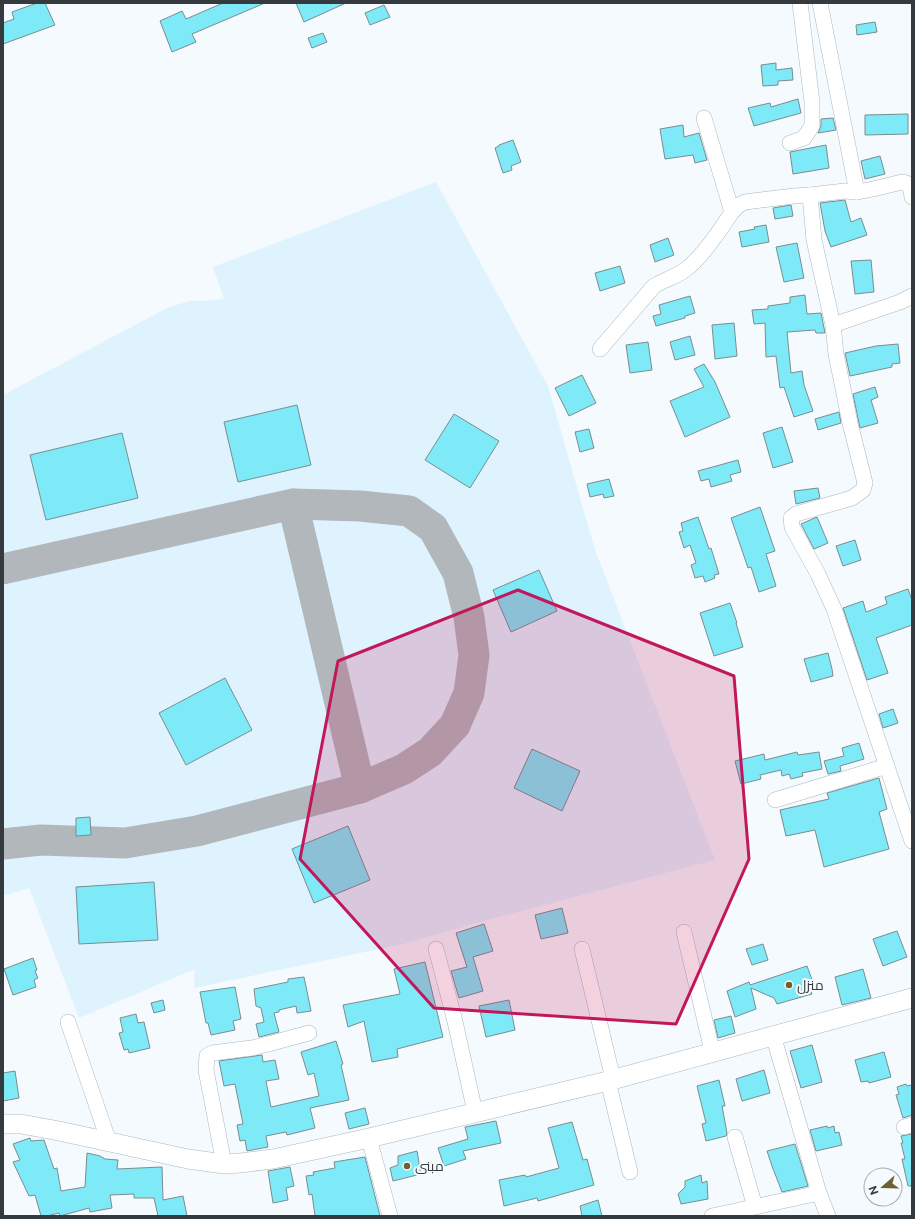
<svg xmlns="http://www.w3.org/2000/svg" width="915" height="1219" viewBox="0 0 915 1219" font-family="'Public Sans',Cairo,sans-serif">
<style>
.built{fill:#dff3fe}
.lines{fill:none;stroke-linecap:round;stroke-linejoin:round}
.taxiway{stroke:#b1b7bb;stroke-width:31}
.building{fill:#7eeaf7;stroke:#7a8d90}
.minor-casing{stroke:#a8b8c2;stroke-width:16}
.major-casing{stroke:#a8b8c2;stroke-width:20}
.minor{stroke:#fff;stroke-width:15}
.major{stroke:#fff;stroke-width:19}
.marked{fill:#c2185b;fill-opacity:0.2;stroke:#c2185b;stroke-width:3;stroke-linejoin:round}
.poi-dot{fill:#6f602e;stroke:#f4fafe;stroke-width:1.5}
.labels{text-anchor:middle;stroke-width:4;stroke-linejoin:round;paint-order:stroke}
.poi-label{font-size:14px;fill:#343a3e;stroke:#f4fafe;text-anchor:start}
</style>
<rect width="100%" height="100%" fill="#f4fafe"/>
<path class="built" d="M436,182L548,386L595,550L715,860L491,919L403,944L194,988L195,969L79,1018L29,888L3,896V395L167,308L189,301H205L224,299L213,267Z"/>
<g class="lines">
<g class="taxiway">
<path d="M293,504L360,788"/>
<path d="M3,569L293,504L360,506L409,511L433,528L458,573L469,617L474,655L469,693L455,725L430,752L404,769L360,788L197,831L125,843L41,840L3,844"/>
</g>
</g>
<g class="building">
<path d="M37,3H45L55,25L3,44V23L14,19L12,12Z"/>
<path d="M223,3H265L192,34L196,42L172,52L160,21L182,11L186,19Z"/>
<path d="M296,3H346L304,22Z"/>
<path d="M384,5L390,17L370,25L365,13Z"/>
<path d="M875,22L877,32L857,35L856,25Z"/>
<path d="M323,33L327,42L312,48L308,38Z"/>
<path d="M776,63V70L792,68L793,80L778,81V85L763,86L761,65Z"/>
<path d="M798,99L801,113L754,126L748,108L770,103L771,107Z"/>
<path d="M908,114V134L865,135V115Z"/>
<path d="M833,118L836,130L818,133L821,126V119Z"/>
<path d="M683,125L684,137L699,133L707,160L695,163L693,155L665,159L660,129Z"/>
<path d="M513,140L521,162L511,166L512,170L503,173L495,148L499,146V145Z"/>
<path d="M826,145L829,168L793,174L790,152Z"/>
<path d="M880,156L885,174L865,179L861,161Z"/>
<path d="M845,200L851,222L861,218L867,235L831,247L825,231L820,203Z"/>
<path d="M791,205L793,216L775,219L773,208Z"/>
<path d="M766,225L769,242L742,247L739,232L755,229L754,227Z"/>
<path d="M668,238L674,255L655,262L650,245Z"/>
<path d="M797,243L804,278L784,282L776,247Z"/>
<path d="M871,260L874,292L855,294L851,261Z"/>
<path d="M620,266L625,283L600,291L595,273Z"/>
<path d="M805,295L807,314L821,313L825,333H816L815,330L787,332L791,373L802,371L804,385L813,411L794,417L784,387L780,388L776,356L766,357L765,323L754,324L752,310L768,309V306L790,303V297Z"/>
<path d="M690,296L695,313L685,316V318L656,326L653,316L661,314L659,305Z"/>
<path d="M734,323L737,356L715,359L712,325Z"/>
<path d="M690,336L695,355L675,360L670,342Z"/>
<path d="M648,342L652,370L630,373L626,345Z"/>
<path d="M898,344L900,363L892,364V367L850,376L845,353L876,346Z"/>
<path d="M704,364L715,382L730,417L685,437L670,401L704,387L694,369Z"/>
<path d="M582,375L596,403L569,416L555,388Z"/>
<path d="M875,387L878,397L871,400L878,423L860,428L853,394Z"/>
<path d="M297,405L311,465L238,482L224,422Z"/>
<path d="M839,412L841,423L818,430L815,419Z"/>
<path d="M454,414L499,441L470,488L425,460Z"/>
<path d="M782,427L793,462L773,468L763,433Z"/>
<path d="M589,429L594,448L580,452L575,432Z"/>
<path d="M122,433L138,498L46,520L30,455Z"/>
<path d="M738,460L741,472L730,475L732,481L711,487L709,479L701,481L698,471Z"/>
<path d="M609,479L614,496L604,498L603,494L590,497L587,484Z"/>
<path d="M818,488L820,498L796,504L794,491Z"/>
<path d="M760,507L775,551L766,554L776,586L759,592L751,567L748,568L731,518Z"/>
<path d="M698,517L709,549L711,548L719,574L714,575L715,578L705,582L703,576L695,578L691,565L696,563L690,545L684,548L679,532L683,531L681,523Z"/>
<path d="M817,517L828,543L814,549L801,524Z"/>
<path d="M855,540L861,560L843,566L836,546Z"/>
<path d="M539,570L557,611L511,632L493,590Z"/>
<path d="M908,589L912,600V625L876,638L888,673L867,680L843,608L863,601L866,612L887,604L885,597Z"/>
<path d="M730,603L737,623H736L743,647L714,656L700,613Z"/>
<path d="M828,653L832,669L833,676L811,682L804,659Z"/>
<path d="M225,678L252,730L186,765L159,713Z"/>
<path d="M893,709L898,723L883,728L879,714Z"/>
<path d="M859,743L864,759L840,766L841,771L828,774L824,761L844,756L842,748Z"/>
<path d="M532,749L580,771L562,811L514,788Z"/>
<path d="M797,752L798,755L819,752L822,769L802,773L803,776L791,779L789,774L782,776L781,770L760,775L761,779L741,784L735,761L764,754L765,760Z"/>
<path d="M879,778L887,809L879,812L889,849L824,867L815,830L786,836L780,810L829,799L827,793Z"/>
<path d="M90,817L91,835L76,836V818Z"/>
<path d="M348,826L370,880L314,903L292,849Z"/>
<path d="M154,882L158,940L79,944L76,887Z"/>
<path d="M562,908L568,933L541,939L535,915Z"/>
<path d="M484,924L493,951L473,957L483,991L459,998L451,971L467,967L456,933Z"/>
<path d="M897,931L907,957L883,966L873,939Z"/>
<path d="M763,944L768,960L752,965L746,949Z"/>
<path d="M33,958L37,970L35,971L38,978L34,980L36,987L13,995L4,969Z"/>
<path d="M425,962L443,1037L397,1049L398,1057L372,1062L364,1021L348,1027L343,1005L400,994L394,969Z"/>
<path d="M807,966L814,985L808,986L812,994L777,1004L774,998L751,988L756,1009L735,1017L727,991L749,982L750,985Z"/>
<path d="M863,969L871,998L842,1005L835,977Z"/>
<path d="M304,977L311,1011L297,1013L296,1006L279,1010V1012L274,1013L279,1032L259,1037L256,1024L264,1022L261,1008L256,1006L254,989L288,982V979Z"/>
<path d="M235,987L241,1019L233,1021L235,1030L211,1035L208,1023H206L200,992Z"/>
<path d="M163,1000L165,1010L154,1013L151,1003Z"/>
<path d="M509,1000L515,1030L486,1037L479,1006Z"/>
<path d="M136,1014L138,1023L144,1022L150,1048L129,1053L128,1049L124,1050L119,1033L123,1032L120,1018Z"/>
<path d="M731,1016L735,1033L718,1038L714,1020Z"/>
<path d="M336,1041L343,1064L341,1065L349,1100L310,1108L315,1128L287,1135L286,1132L266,1136L268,1147L247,1151L245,1140L240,1141L237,1125L243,1124L235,1084L224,1086L219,1061L262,1055L263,1062L275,1060L279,1079L266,1081L271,1107L319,1096L314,1073L308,1075L301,1052Z"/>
<path d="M812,1045L822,1082L801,1088L790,1051Z"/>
<path d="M884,1052L891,1077L869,1083L868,1081L861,1082L855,1060Z"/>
<path d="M764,1070L770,1093L742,1101L736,1079Z"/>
<path d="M15,1071L19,1098L3,1101V1073Z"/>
<path d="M719,1080L725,1106H722L727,1133L726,1136L706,1141L702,1124L706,1123L697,1086Z"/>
<path d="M906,1084L907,1086L912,1085V1115L903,1118L896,1095L899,1094L897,1087Z"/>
<path d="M365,1108L369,1124L349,1129L345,1113Z"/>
<path d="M496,1121L501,1143L463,1151L466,1159L444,1166L438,1148L468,1139L465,1127Z"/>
<path d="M572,1122L583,1160L587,1159L594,1185L538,1201L537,1198L504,1206L499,1180L525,1175L526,1177L559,1168L548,1128Z"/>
<path d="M827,1126L828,1128L834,1126L835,1133L839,1132L842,1145L816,1151L810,1130Z"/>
<path d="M912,1134V1186H908L902,1159H905L901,1143H903L901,1136Z"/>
<path d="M30,1138L31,1141L44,1140L54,1169L57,1168L61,1191L85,1187L87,1153L100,1156L105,1159L118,1160L117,1169L162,1167L163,1200L183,1196L187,1216H158L154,1198H134V1194L110,1195L112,1208L90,1212L89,1208L60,1216L59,1213L47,1216H41L35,1195L29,1196L13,1162L20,1160L13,1144Z"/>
<path d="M795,1144L808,1186L782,1192L772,1166L767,1151Z"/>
<path d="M417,1151L421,1174L393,1181L390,1168L398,1165V1156Z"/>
<path d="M365,1157L380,1216H315L312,1194L309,1195L306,1176L314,1175L313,1172L335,1168L334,1162Z"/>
<path d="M290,1167L294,1186L286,1188L288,1200L273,1203L268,1171Z"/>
<path d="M701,1175L702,1183L707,1181L708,1199L681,1204L678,1194L685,1187V1181Z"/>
<path d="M598,1200L602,1216H582L580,1206Z"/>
</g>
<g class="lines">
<defs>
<g id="minor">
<path d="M820,3L857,192L845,191L810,195L814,240L833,325L836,354L850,423L865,483L863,490L852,498L796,514L791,518L792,527L818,574L834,609L912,841"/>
<path d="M704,118L732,212"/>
<path d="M790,143L804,138L812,126V102L800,3"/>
<path d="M857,192L873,189L902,182C910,182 911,190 912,197"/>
<path d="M833,325L900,302L912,296"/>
<path d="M600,349L654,286C664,280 675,277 685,270C700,259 721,229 732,212L739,205L745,202L794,196L810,195"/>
<path d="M775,800L887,766"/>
<path d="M684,932L712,1051"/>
<path d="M436,949L454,1017L475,1112"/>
<path d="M582,949L613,1079"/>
<path d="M68,1022L109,1142"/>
<path d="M608,1081L630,1172"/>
<path d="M904,1127L912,1125"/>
<path d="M735,1137L755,1207"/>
<path d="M369,1138L390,1216"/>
<path d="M224,1164L206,1070L207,1056L212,1053L252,1048L272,1043L309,1033"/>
<path d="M819,1193L828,1216"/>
<path d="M712,1216L819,1193L773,1035"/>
</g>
<path id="major" d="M3,1124H21L59,1131L188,1159L224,1164L240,1163L273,1159L369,1138L608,1081L912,998"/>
</defs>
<use href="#minor" class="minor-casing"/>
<use href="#major" class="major-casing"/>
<use href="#minor" class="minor"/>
<use href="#major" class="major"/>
</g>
<path class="marked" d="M518,590L734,676L749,859L676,1024L434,1008L300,859L338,661Z"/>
<g class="poi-dot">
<circle cx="789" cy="985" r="4"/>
<circle cx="407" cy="1166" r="4"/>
</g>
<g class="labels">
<g class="poi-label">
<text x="797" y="990">منزل</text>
<text x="415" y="1171">مبنى</text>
</g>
</g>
<rect width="915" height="1219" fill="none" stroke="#343a3e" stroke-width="8"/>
<g transform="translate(883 1187) rotate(250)"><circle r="19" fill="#f4fafe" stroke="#a7adb1"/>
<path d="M0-3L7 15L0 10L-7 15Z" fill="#6f602e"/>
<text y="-6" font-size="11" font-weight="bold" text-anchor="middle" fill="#343a3e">N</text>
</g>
</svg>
